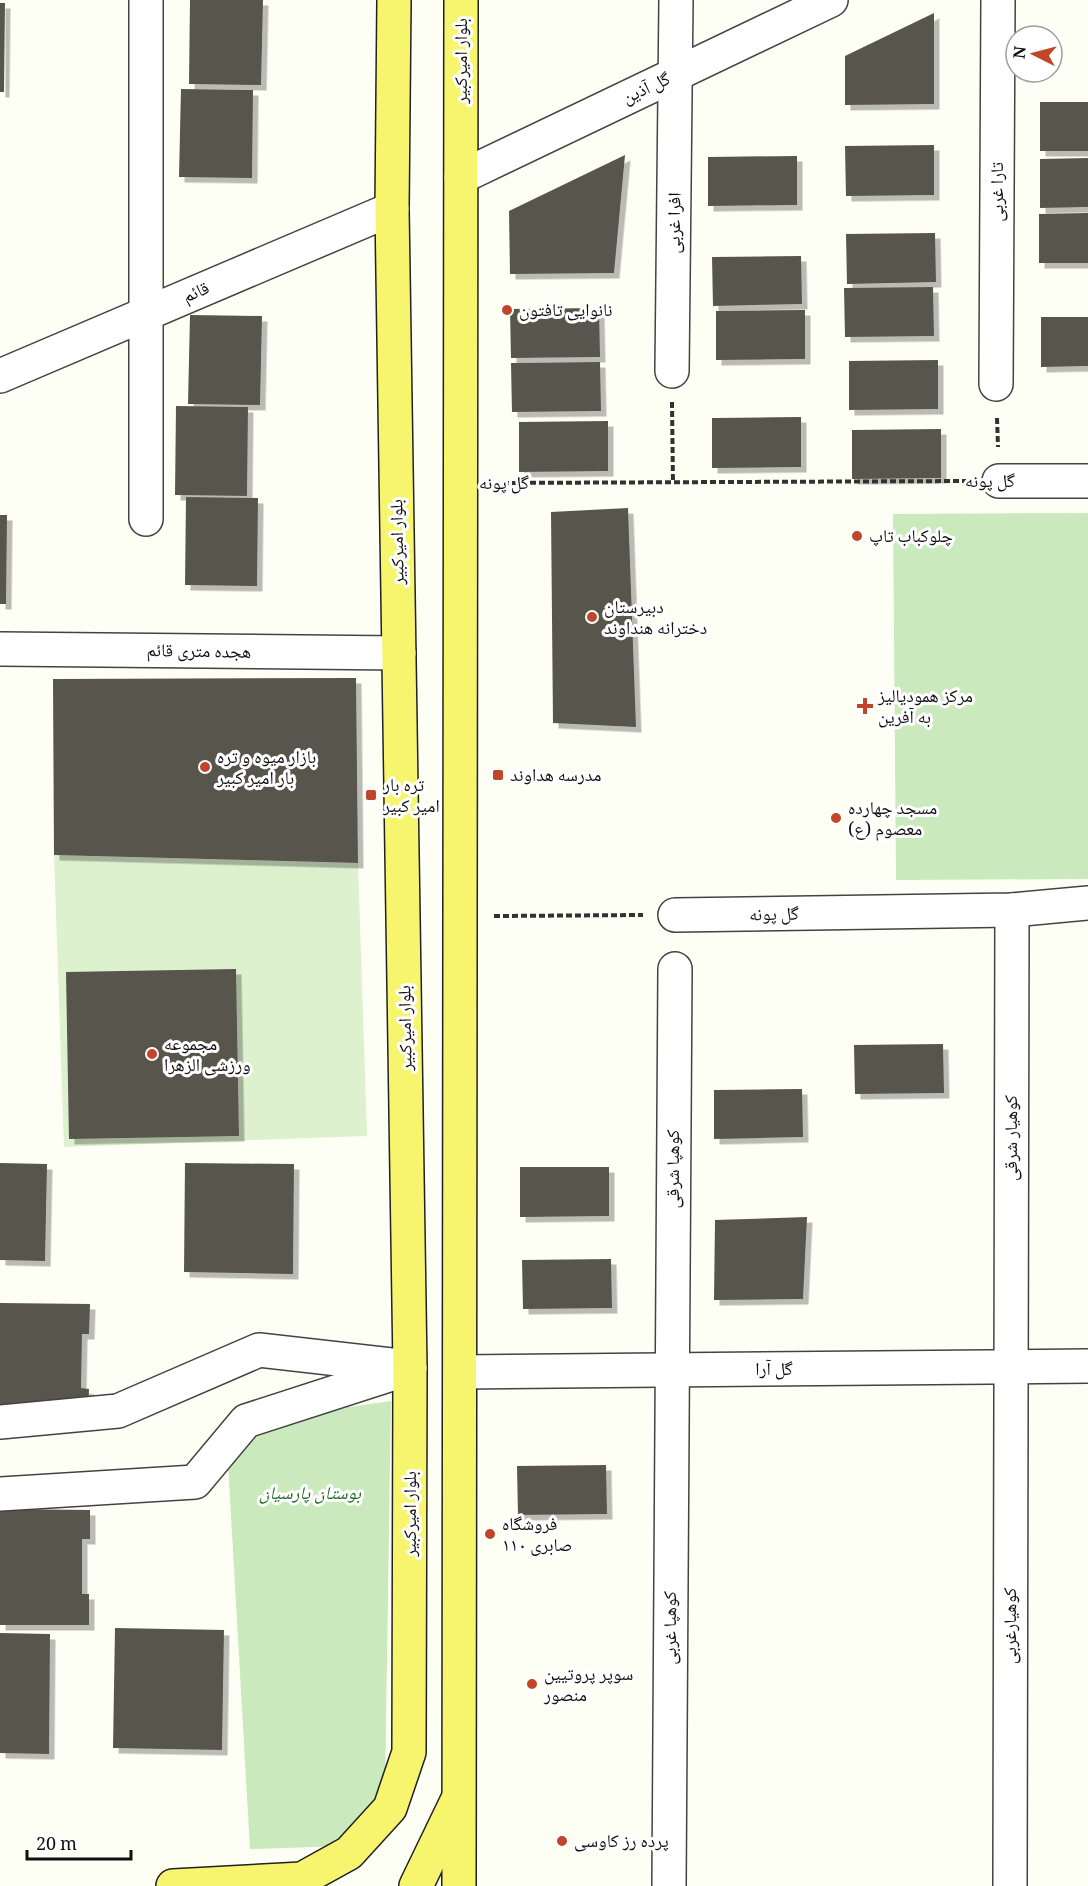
<svg xmlns="http://www.w3.org/2000/svg" width="1088" height="1886" viewBox="0 0 1088 1886" font-family="Georgia,'Noto Naskh Arabic',serif">
<style>
.green{fill:#caeabd}
.pitch{fill:#ddf1cf}
.building{fill:#59544d;filter:url(#shadow)}
.lines{fill:none;stroke-linecap:round;stroke-linejoin:round}
.minor-casing{stroke:#434343;stroke-width:36}
.major-casing{stroke:#212121;stroke-width:36}
.path{stroke:#323232;stroke-width:4;stroke-dasharray:6 3;stroke-linecap:butt}
.minor{stroke:#fff;stroke-width:33}
.major{stroke:#f6f56d;stroke-width:33}
.poi-dot{fill:#c04529;stroke:#fff;stroke-width:2}
.labels{text-anchor:middle;stroke-width:6;stroke-linejoin:round;paint-order:stroke}
.street-label{font-size:18px;fill:#101010;stroke:#fff}
.poi-label{font-size:18px;fill:#101010;stroke:#fff;text-anchor:start}
.park-label{font-size:18px;font-style:italic;fill:#206922;stroke:#fff}
</style>
<defs>
<filter id="shadow"><feDropShadow dx="5.5" dy="5.5" stdDeviation="0" flood-color="#0004"/></filter>
</defs>
<rect width="100%" height="100%" fill="#fefff4"/>
<g class="green">
<path d="M1088,513V879L896,880L893,514Z"/>
<path d="M391,1401L385,1790L346,1846L250,1849L228,1463L244,1436L291,1415Z"/>
</g>
<path class="pitch" d="M54,855L358,863L367,1136L64,1147Z"/>
<g class="building">
<path d="M190,0H263L261,85L189,84Z"/>
<path d="M0,3H5L4,92H0Z"/>
<path d="M934,13V104L845,105V56Z"/>
<path d="M181,89L253,90L252,178L179,177Z"/>
<rect x="1040" y="102" width="48" height="49"/>
<path d="M934,145V195L846,196L845,146Z"/>
<path d="M625,155L614,273L510,274L509,211Z"/>
<path d="M797,156V205L708,206V157Z"/>
<path d="M1088,158V207L1040,208V159Z"/>
<path d="M1088,213V263H1039V214Z"/>
<path d="M935,233L936,282L847,284L846,234Z"/>
<path d="M801,256L802,304L713,306L712,257Z"/>
<path d="M933,287L934,336L845,337L844,288Z"/>
<path d="M599,308L600,357L511,358L510,309Z"/>
<path d="M805,310V359L716,360V311Z"/>
<path d="M190,315L262,316L260,405L188,404Z"/>
<path d="M1041,317H1088V366L1041,367Z"/>
<path d="M938,360V409L849,410V361Z"/>
<path d="M600,362L601,411L512,412L511,363Z"/>
<path d="M176,406L248,407L247,496L175,495Z"/>
<path d="M801,417V467L712,468V418Z"/>
<path d="M608,421V471L519,472V422Z"/>
<path d="M941,429V478L852,479V430Z"/>
<path d="M186,497L258,498L257,586L185,585Z"/>
<path d="M628,508L636,727L553,723L551,512Z"/>
<path d="M0,515H7L6,604H0Z"/>
<path d="M356,678L358,863L54,855L53,679Z"/>
<path d="M236,969L239,1136L69,1139L66,972Z"/>
<path d="M943,1044L944,1093L855,1094L854,1045Z"/>
<path d="M802,1089L803,1137L714,1139V1090Z"/>
<path d="M0,1163L47,1164L45,1261L0,1260Z"/>
<path d="M185,1163L294,1164L293,1274L184,1272Z"/>
<path d="M520,1167H609V1216L520,1217Z"/>
<path d="M807,1217L803,1299L714,1300L715,1220Z"/>
<path d="M611,1259L612,1308L523,1309L522,1260Z"/>
<path d="M0,1303L90,1304L89,1334H82L81,1388L89,1389L88,1420L0,1419Z"/>
<path d="M606,1465L607,1514L518,1515L517,1466Z"/>
<path d="M0,1509L90,1510V1539H82V1594H89V1625H0Z"/>
<path d="M115,1628L224,1630L222,1750L113,1748Z"/>
<path d="M0,1633L50,1634L49,1754L0,1753Z"/>
</g>
<g class="lines">
<defs>
<g id="minor">
<path d="M146,0V519"/>
<path d="M461,177L831,0"/>
<path d="M672,371L676,0"/>
<path d="M0,376L392,209"/>
<path d="M996,384L998,0"/>
<path d="M999,481H1088"/>
<path d="M0,649L399,653"/>
<path d="M675,915L1012,910L1088,903"/>
<path d="M460,1372L1088,1366"/>
<path d="M0,1422L118,1411L259,1350L400,1366"/>
<path d="M0,1494L195,1482L246,1421L410,1368"/>
<path d="M669,1886L675,969"/>
<path d="M1010,1886L1012,910"/>
</g>
<g id="major">
<path d="M173,1886L302,1879L349,1853L390,1808L409,1752L410,1368L392,209L394,0"/>
<path d="M416,1886L457,1801"/>
<path d="M459,1886L461,0"/>
</g>
</defs>
<use href="#minor" class="minor-casing"/>
<use href="#major" class="major-casing"/>
<g class="path">
<path d="M672,402L673,483"/>
<path d="M997,418L998,447"/>
<path d="M494,483L967,481"/>
<path d="M494,916L643,915"/>
</g>
<use href="#minor" class="minor"/>
<use href="#major" class="major"/>
</g>
<g class="poi-dot">
<circle cx="507" cy="310" r="6"/>
<circle cx="857" cy="536" r="6"/>
<circle cx="592" cy="617" r="6"/>
<path d="M862 697h6v6h6v6h-6v6h-6v-6h-6v-6h6z"/>
<circle cx="205" cy="767" r="6"/>
<rect x="492" y="769" width="12" height="12" rx="3"/>
<rect x="365" y="789" width="12" height="12" rx="3"/>
<circle cx="836" cy="818" r="6"/>
<circle cx="152" cy="1054" r="6"/>
<circle cx="490" cy="1534" r="6"/>
<circle cx="532" cy="1684" r="6"/>
<circle cx="562" cy="1841" r="6"/>
</g>
<g class="labels">
<g class="street-label">
<text transform="translate(461 61) rotate(-90)" y="6">بلوار امیرکبیر</text>
<text transform="translate(646 88) rotate(-25)" y="6">گل آذین</text>
<text transform="translate(997 192) rotate(-90)" y="6">تارا غربی</text>
<text transform="translate(674 223) rotate(-89)" y="6">افرا غربی</text>
<text transform="translate(196 292) rotate(-23)" y="6">قائم</text>
<text x="990" y="487">گل پونه</text>
<text x="504" y="489">گل پونه</text>
<text transform="translate(397 542) rotate(-91)" y="6">بلوار امیرکبیر</text>
<text transform="translate(199 651) rotate(1)" y="6">هجده متری قائم</text>
<text transform="translate(774 914) rotate(-1)" y="6">گل پونه</text>
<text transform="translate(405 1028) rotate(-91)" y="6">بلوار امیرکبیر</text>
<text transform="translate(1011 1138) rotate(-90)" y="6">کوهیار شرقی</text>
<text transform="translate(673 1169) rotate(-90)" y="6">کوهپا شرقی</text>
<text x="774" y="1375">گل آرا</text>
<text transform="translate(410 1514) rotate(-90)" y="6">بلوار امیرکبیر</text>
<text transform="translate(1010 1626) rotate(-90)" y="6">کوهیارغربی</text>
<text transform="translate(670 1628) rotate(-90)" y="6">کوهپا غربی</text>
</g>
<g class="poi-label">
<text x="519" y="316">نانوایی تافتون</text>
<text x="869" y="542">چلوکباب تاپ</text>
<text x="604" y="613">دبیرستان<tspan x="604" dy="21">دخترانه هنداوند</tspan></text>
<text x="878" y="702">مرکز همودیالیز<tspan x="878" dy="21">به آفرین</tspan></text>
<text x="217" y="763">بازار میوه و تره<tspan x="217" dy="21">بار امیر کبیر</tspan></text>
<text x="510" y="781">مدرسه هداوند</text>
<text x="383" y="791">تره بار<tspan x="383" dy="21">امیر کبیر</tspan></text>
<text x="848" y="814">مسجد چهارده<tspan x="848" dy="21">معصوم (ع)</tspan></text>
<text x="164" y="1050">مجموعه<tspan x="164" dy="21">ورزشی الزهرا</tspan></text>
<text x="502" y="1530">فروشگاه<tspan x="502" dy="21">صابری ۱۱۰</tspan></text>
<text x="544" y="1680">سوپر پروتیین<tspan x="544" dy="21">منصور</tspan></text>
<text x="574" y="1847">پرده رز کاوسی</text>
</g>
<g class="park-label">
<text x="310" y="1499">بوستان پارسیان</text>
</g>
</g>
<g transform="translate(1034 54) rotate(276)"><circle r="28" fill="#ffffff" stroke="#9f9f9f" stroke-width="1.5"/>
<path d="M0-4.5L10 22L0 15L-10 22Z" fill="#c04529"/>
<text y="-9" font-size="16" font-weight="bold" text-anchor="middle" fill="#101010">N</text>
</g>
<path d="M27 1850v9h104v-9" fill="none" stroke="#101010" stroke-width="3"/>
<text x="36" y="1850" font-size="18" fill="#101010" stroke="#ffffff" stroke-width="4.5" paint-order="stroke">20 m</text>
</svg>
